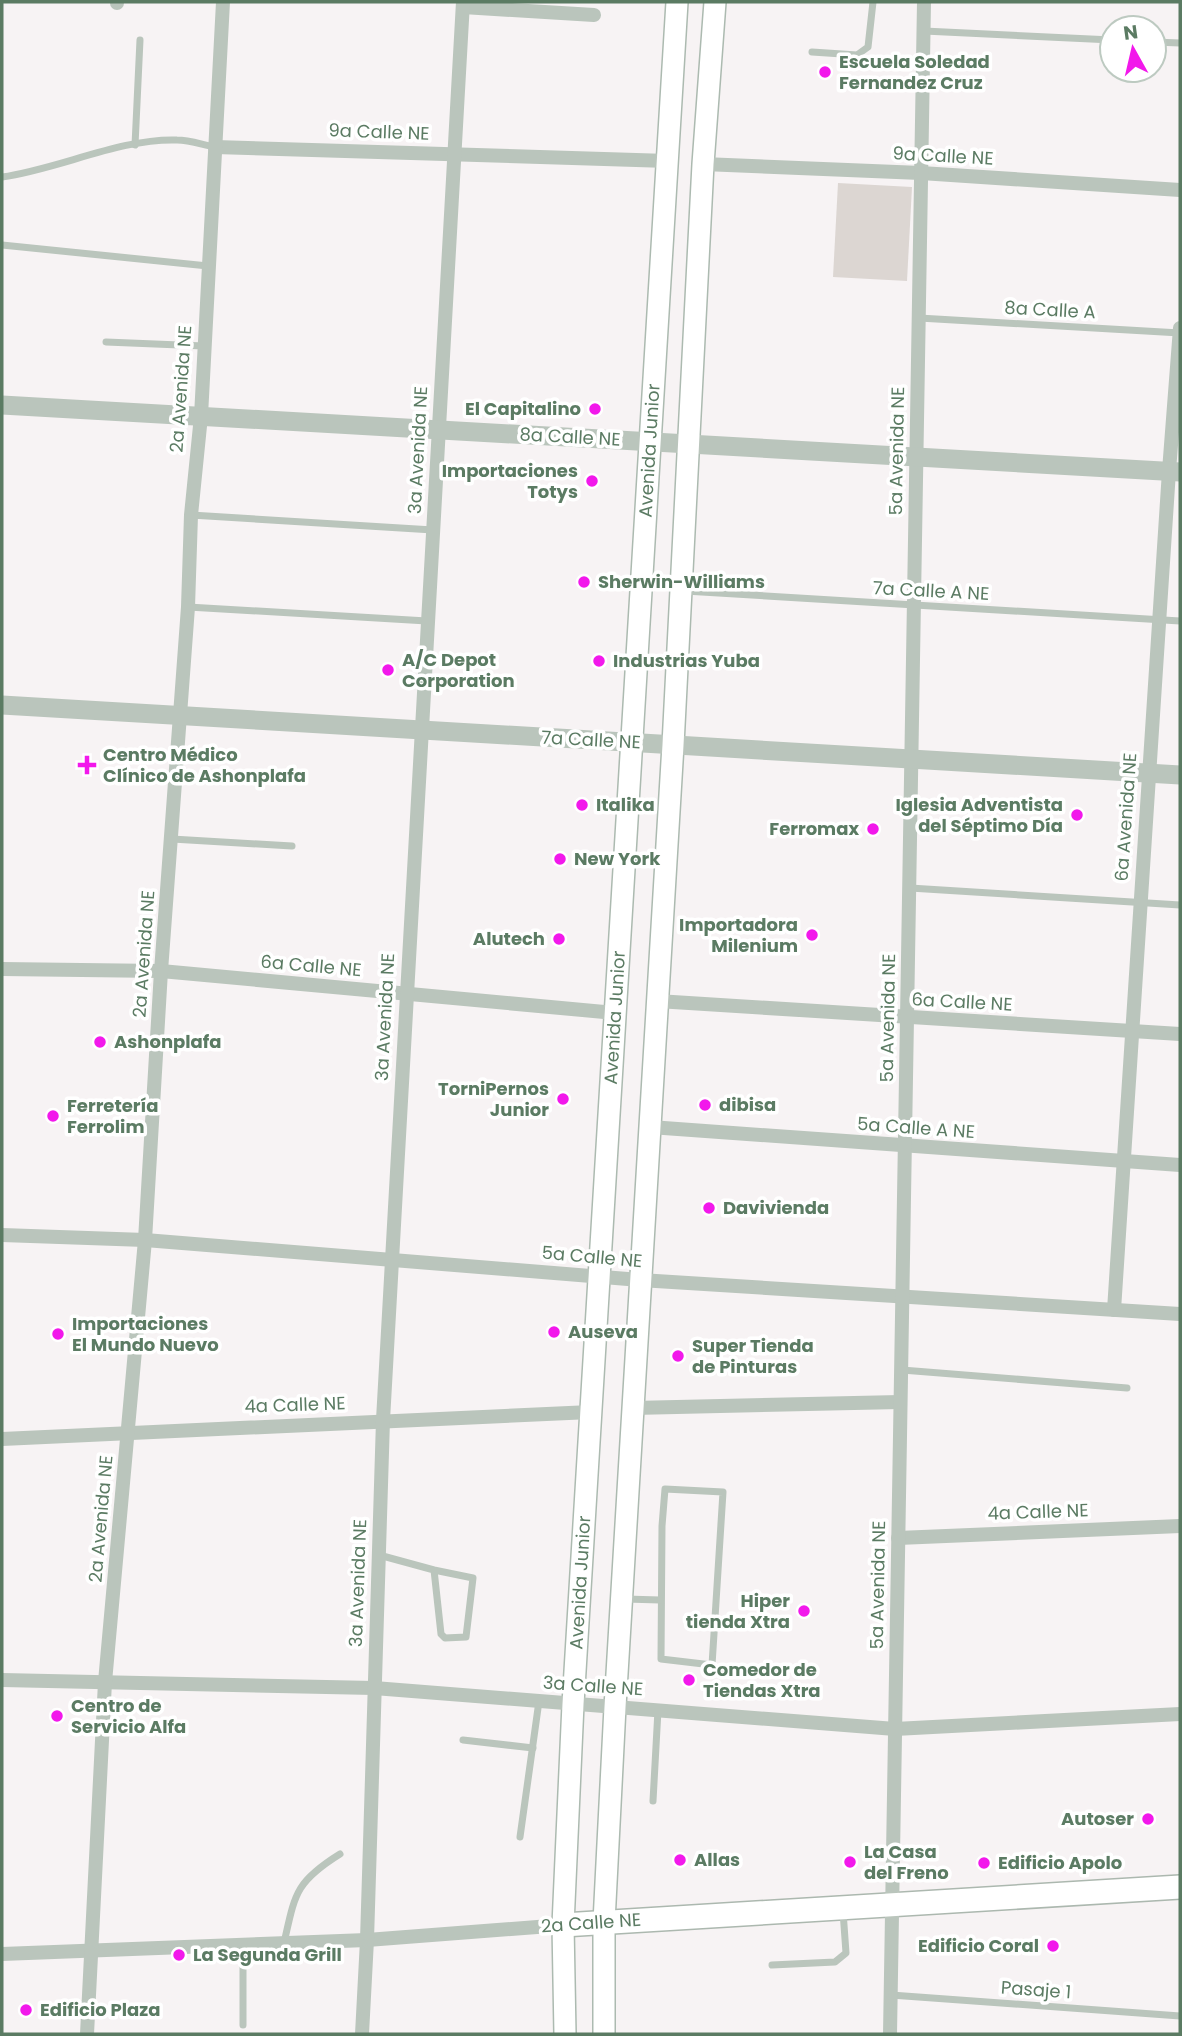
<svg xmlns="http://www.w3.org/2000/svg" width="1182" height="2036" viewBox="0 0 1182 2036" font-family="Poppins,sans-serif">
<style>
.garden{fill:#dcd6d2}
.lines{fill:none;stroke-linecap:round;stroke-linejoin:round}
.secondary-casing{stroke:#acbab0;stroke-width:24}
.primary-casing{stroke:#acb8af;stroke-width:26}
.service{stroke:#bac5bc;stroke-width:7}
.minor{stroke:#bac5bc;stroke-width:14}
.tertiary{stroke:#bac5bc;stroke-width:19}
.secondary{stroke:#fff;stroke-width:21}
.primary{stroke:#fff;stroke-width:23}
.poi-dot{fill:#f218eb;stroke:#fff;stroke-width:2.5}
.labels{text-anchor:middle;stroke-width:7;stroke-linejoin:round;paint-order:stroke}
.poi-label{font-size:18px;font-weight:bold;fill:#5b7b63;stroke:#fff;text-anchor:start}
.street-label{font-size:18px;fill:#5b7b63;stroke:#fff}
</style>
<rect width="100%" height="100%" fill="#f7f3f4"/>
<path class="garden" d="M838,183L912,187L907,281L833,277Z"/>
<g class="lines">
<defs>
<g id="secondary">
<path id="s1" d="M565,2034L563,1925L573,1704L677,2"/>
<path d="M604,2034V1922L615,1707L673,745L703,164L715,2"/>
</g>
<path id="primary" d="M563,1925L1180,1887"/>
</defs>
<use href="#secondary" class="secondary-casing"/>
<use href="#primary" class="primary-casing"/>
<g class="service">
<path d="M924,31L1112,40"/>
<path d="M1154,42L1180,43"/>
<path d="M812,52L857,55L868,47L873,2"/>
<path d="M135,145L140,40"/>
<path d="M2,177C59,169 121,138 177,140C190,140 203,145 215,147"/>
<path d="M2,245L208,266"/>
<path d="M919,318L1180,333"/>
<path d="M106,342L204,346"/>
<path d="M191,515L433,530"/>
<path d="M685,591L1180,621"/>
<path d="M188,607L427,621"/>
<path d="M172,839L292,846"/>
<path d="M910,888L1180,905"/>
<path d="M902,1370L1127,1388"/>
<path d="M665,1489L723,1492L712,1665L661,1659L662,1526Z"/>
<path d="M379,1555L434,1570L441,1634L445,1638L466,1637L473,1578L434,1570"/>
<path d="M625,1599L660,1600"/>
<path d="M463,1740L533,1748"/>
<path d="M653,1801L658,1710"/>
<path d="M520,1837L539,1701"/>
<path d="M284,1943C295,1894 295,1882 340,1854"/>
<path d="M243,1945V2025"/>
<path d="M772,1965L835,1962L846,1953L843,1911"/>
<path d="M891,1995L1180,2016"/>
</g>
<g class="minor">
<path d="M117,3V2"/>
<path d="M463,7L594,15"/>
<path d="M215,147L668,161"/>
<path d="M703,164L921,173L1180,190"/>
<path d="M2,969L161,971L615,1013"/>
<path d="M657,1001L1180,1034"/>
<path d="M650,1127L1180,1165"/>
<path d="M2,1235L145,1240L640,1280L1180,1314"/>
<path d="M1114,1310L1169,471L1180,328"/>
<path d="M633,1408L900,1402"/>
<path d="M2,1439L591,1412"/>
<path d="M898,1538L1180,1526"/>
<path d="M2,1680L374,1688L895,1729L1180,1714"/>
<path d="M2,1954L367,1940L563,1925"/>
<path d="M87,2034L105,1682L145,1240L161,971L188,607L191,515L201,416L223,2"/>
<path d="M362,2034L367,1940L383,1420L463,2"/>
<path d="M890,2034L924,2"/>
</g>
<g class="tertiary">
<path d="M2,405L1180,472"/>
<path d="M2,705L1180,775"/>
</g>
<use href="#secondary" class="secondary"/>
<use href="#primary" class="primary"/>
</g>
<g class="poi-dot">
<circle cx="825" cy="72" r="7"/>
<circle cx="595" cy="409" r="7"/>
<circle cx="592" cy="481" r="7"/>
<circle cx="584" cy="582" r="7"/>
<circle cx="599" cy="661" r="7"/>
<circle cx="388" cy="670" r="7"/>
<path d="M83.5 754.5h7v7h7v7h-7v7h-7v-7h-7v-7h7z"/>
<circle cx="582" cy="805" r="7"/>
<circle cx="1077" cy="815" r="7"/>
<circle cx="873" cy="829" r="7"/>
<circle cx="560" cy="859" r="7"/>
<circle cx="812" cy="935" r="7"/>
<circle cx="559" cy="939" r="7"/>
<circle cx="100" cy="1042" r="7"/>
<circle cx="563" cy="1099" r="7"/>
<circle cx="705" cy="1105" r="7"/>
<circle cx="53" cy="1116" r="7"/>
<circle cx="709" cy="1208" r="7"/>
<circle cx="554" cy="1332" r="7"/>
<circle cx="58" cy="1334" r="7"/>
<circle cx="678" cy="1356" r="7"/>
<circle cx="804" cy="1611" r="7"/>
<circle cx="689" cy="1680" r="7"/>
<circle cx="57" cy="1716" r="7"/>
<circle cx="1148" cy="1819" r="7"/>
<circle cx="680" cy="1860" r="7"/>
<circle cx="850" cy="1862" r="7"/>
<circle cx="984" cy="1863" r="7"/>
<circle cx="1053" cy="1946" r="7"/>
<circle cx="179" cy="1955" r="7"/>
<circle cx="26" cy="2010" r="7"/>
</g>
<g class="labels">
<g class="poi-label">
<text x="839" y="68">Escuela Soledad<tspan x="839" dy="21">Fernandez Cruz</tspan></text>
<text x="581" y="415" text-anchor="end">El Capitalino</text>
<text x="578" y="477" text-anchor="end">Importaciones<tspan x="578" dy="21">Totys</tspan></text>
<text x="598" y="588">Sherwin-Williams</text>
<text x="402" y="666">A/C Depot<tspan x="402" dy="21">Corporation</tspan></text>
<text x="613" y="667">Industrias Yuba</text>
<text x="103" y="761">Centro Médico<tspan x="103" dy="21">Clínico de Ashonplafa</tspan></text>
<text x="596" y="811">Italika</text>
<text x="1063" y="811" text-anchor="end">Iglesia Adventista<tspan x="1063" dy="21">del Séptimo Día</tspan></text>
<text x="859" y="835" text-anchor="end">Ferromax</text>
<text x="574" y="865">New York</text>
<text x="798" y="931" text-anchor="end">Importadora<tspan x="798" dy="21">Milenium</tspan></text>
<text x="545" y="945" text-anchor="end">Alutech</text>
<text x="114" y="1048">Ashonplafa</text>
<text x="549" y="1095" text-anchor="end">TorniPernos<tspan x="549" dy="21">Junior</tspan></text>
<text x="719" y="1111">dibisa</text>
<text x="67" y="1112">Ferretería<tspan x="67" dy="21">Ferrolim</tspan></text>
<text x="723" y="1214">Davivienda</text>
<text x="72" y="1330">Importaciones<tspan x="72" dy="21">El Mundo Nuevo</tspan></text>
<text x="568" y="1338">Auseva</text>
<text x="692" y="1352">Super Tienda<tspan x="692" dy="21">de Pinturas</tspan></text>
<text x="790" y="1607" text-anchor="end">Hiper<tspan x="790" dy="21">tienda Xtra</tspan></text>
<text x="703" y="1676">Comedor de<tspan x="703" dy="21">Tiendas Xtra</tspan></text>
<text x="71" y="1712">Centro de<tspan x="71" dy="21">Servicio Alfa</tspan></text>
<text x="1134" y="1825" text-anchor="end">Autoser</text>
<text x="864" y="1858">La Casa<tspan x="864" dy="21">del Freno</tspan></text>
<text x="694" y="1866">Allas</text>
<text x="998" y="1869">Edificio Apolo</text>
<text x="1039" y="1952" text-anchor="end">Edificio Coral</text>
<text x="193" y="1961">La Segunda Grill</text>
<text x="40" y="2016">Edificio Plaza</text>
</g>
<g class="street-label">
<text transform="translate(379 132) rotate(2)" y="6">9a Calle NE</text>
<text transform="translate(943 156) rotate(3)" y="6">9a Calle NE</text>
<text transform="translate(1050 310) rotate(3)" y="6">8a Calle A</text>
<text transform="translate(181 389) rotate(-86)" y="6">2a Avenida NE</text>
<text transform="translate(570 437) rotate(3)" y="6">8a Calle NE</text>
<text transform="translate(418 450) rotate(-87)" y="6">3a Avenida NE</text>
<text transform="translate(897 451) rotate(-89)" y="6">5a Avenida NE</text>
<text dy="6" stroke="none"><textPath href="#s1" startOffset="1586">Avenida Junior</textPath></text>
<text transform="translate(931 591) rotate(3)" y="6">7a Calle A NE</text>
<text transform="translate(591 740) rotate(3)" y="6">7a Calle NE</text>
<text transform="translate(1126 817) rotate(-86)" y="6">6a Avenida NE</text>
<text transform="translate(144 954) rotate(-86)" y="6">2a Avenida NE</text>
<text transform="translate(311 966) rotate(5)" y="6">6a Calle NE</text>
<text transform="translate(962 1002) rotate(3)" y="6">6a Calle NE</text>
<text transform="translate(385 1017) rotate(-87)" y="6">3a Avenida NE</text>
<text dy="6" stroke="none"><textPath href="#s1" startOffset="1018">Avenida Junior</textPath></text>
<text transform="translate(888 1018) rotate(-89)" y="6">5a Avenida NE</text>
<text transform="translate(916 1128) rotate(4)" y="6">5a Calle A NE</text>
<text transform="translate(592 1257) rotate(5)" y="6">5a Calle NE</text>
<text transform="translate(295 1405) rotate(-2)" y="6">4a Calle NE</text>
<text transform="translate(1038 1512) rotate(-2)" y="6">4a Calle NE</text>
<text transform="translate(101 1519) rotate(-85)" y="6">2a Avenida NE</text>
<text transform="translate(358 1583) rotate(-88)" y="6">3a Avenida NE</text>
<text dy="6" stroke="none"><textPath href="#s1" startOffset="452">Avenida Junior</textPath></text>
<text transform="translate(878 1585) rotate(-89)" y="6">5a Avenida NE</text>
<text transform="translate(593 1686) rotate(4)" y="6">3a Calle NE</text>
<text transform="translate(591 1923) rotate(-4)" y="6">2a Calle NE</text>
<text transform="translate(1036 1990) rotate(4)" y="6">Pasaje 1</text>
</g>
</g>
<rect width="1182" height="2036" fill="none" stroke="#5b7b63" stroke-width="7"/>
<g transform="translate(1133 49) rotate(352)"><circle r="33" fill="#ffffff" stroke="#bdcac1" stroke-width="2"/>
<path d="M0-5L12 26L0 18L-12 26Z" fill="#f218eb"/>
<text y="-10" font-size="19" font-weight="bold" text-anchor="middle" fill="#5b7b63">N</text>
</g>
</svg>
